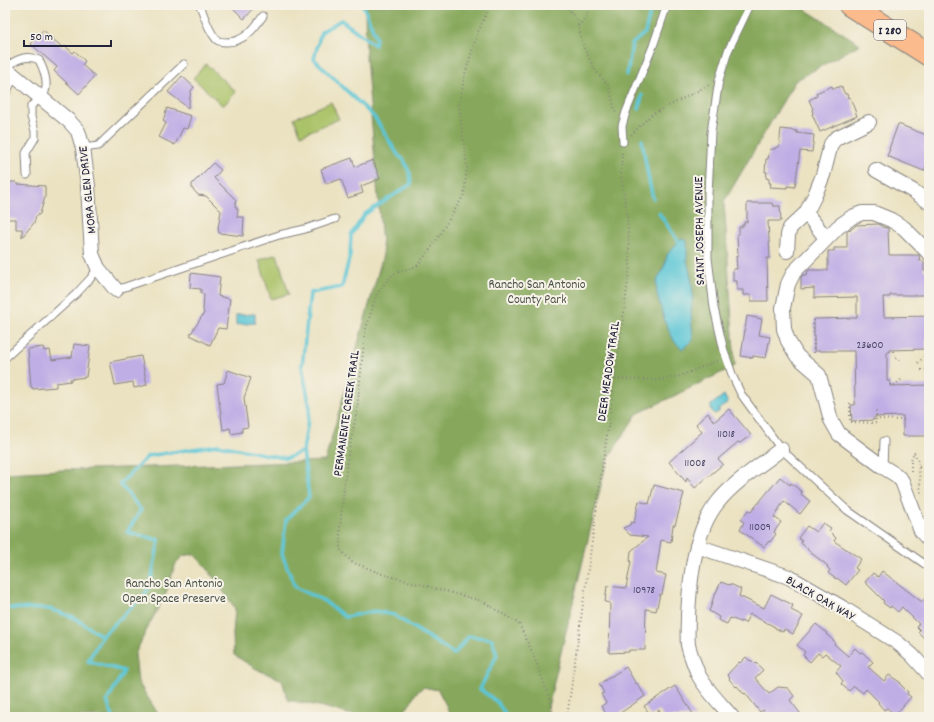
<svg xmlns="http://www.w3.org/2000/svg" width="934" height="722" viewBox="0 0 934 722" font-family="Dekko,sans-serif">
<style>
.green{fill:#aac268;stroke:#667252}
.forest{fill:#87a85c;stroke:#54654c}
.water{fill:#5cc6d6;stroke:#3f7488}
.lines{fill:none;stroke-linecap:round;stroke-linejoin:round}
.stream{stroke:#5cc6d6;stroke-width:3.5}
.building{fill:#bfaee5}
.lane-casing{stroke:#86827e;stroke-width:9}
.street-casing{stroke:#86827e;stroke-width:16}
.highway-casing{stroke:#86827e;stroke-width:24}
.path{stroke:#86827e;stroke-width:2;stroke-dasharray:1 3;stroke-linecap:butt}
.lane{stroke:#fff;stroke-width:7}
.street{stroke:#fff;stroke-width:14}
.highway{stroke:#fbbb8c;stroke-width:22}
.labels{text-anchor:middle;stroke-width:4;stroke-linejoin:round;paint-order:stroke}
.number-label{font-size:11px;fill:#494566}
.shield{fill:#f7f3e8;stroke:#62616f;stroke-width:1}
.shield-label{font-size:12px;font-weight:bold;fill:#22223b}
.street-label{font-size:13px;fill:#22223b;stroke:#f7f3e8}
.park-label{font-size:13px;fill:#4b5248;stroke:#f7f3e8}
</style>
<rect width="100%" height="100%" fill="#f7f3e8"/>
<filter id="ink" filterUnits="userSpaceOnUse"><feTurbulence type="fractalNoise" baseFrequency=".025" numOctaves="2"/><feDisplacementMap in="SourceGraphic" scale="8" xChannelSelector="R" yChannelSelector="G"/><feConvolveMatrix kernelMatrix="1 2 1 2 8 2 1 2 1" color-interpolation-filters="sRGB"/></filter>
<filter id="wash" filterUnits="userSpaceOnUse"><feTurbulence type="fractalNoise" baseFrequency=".012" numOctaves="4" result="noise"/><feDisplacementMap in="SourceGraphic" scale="16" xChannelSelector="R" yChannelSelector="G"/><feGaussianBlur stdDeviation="0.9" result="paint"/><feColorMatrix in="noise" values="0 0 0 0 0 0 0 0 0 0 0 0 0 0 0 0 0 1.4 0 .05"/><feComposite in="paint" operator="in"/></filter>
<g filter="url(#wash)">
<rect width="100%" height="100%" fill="#ebe2c1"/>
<g class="green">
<path d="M206,64L236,92L223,106L193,78Z"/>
<path d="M331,102L339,119L301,135L294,118Z"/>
<path d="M277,254L289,294L271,299L259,260Z"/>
</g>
<path class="forest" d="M365,5H798L860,44L795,81L724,202L735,366L637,414L607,460L547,711L548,717H450L446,705L438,690L423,687L416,693L408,707L393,717H360L319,706L288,700L282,680L258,670L234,655L233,635L235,608L207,568L194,554L183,556L176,563L165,596L149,625L135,654L138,682L160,717H5V473L62,470L325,461L383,255L366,57Z"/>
<g class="water">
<path d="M681,238L687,241V260L691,277L693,294L691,312L693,340L682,349L674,341L664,319L657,294L656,283L665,264L667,255Z"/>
<path d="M255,314V323L236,325V315Z"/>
<path d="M724,395L728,403L719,409V412L714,414L711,409V405Z"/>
</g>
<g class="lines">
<g class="stream">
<path d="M363,5L376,37L375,45L341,20L321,32L314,59L375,118L398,155L404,160L410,174L411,184L365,214L351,235L350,255L342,287L310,293L302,367L310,408L303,451L309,497L286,520L282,554L295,587L324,601L345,617L375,611L394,615L454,654L469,636L492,639L497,655L480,689L497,702L506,715L505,717"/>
<path d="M627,75L632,44L645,33L650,13L649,5"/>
<path d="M639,109L642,95"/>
<path d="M642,140C645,159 648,179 653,198"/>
<path d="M659,213L678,241"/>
<path d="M5,608L49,609L73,617L102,636"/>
<path d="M113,717L107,701L124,671L88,661L102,636L146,593L151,581L159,540L127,532L141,510L120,484L148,456L218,445L273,456L287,458L303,451"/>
</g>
</g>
<g id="blocks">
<g class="building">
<path d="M230,5H257L244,19Z"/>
<path d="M43,30L63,48L65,46L73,53L75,51L85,61L82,65L95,76L79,94L54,71L57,67L31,44Z"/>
<path d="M182,76L194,87L191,91L188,108L168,92Z"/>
<path d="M832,86L833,89L841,86L845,94H847L848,98L850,97L857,116L820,132L812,114H813L812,109H813L809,100L817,96L816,93Z"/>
<path d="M167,108L191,116L187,129L183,128L175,145L159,137L166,123L163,121Z"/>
<path d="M898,124L929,136V159L924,171L887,156L890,149H889Z"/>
<path d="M781,129L797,131V133L814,135L812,152L800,151L795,187L787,186V188L770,187L771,183H769V179L766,178L767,172H765L766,159H768L770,149H775L776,147H779Z"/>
<path d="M352,158L355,167L373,160L380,179L361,186L363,193L348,198L341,179L326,184L321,169Z"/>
<path d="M213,163L221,170L214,178L236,200L235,206L238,210L237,217H244L243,236L219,233L218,228L221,211L206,196L198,195L192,188V184Z"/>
<path d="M8,182H16L17,184L45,186V197L40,214L36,216L34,223L22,237V229H16V219H5V189Z"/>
<path d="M747,203H772L773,206H780L781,221H768L770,258H767L768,301H751V295H743V290H737V281H733V269H737L736,256L738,257L737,234H739V227H742V225H744V222H747Z"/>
<path d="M879,224L882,226V227L888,228L889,255H919L920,261H924V271H929V295H890V297H883L884,317L929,316V339H926V349L889,350V352H887V381H890V386L929,385V436H903V416L874,417V420L852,421L851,405H855L854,351H814V319L857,318V297L814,298V288L801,289V277L803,275H807L808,270H828V251H834V248H847V231L853,228L856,225Z"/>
<path d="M191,273L220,277L218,296L230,299L226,329L218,328L210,345L190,335L204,313L203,310L204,295L201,294V289L190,288Z"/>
<path d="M747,316L762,319L759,335L770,337L766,358L753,356V358L741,356Z"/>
<path d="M74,344L90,346L86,377L70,379L71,381L56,383V387L33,389L32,387H31L28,349L43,347L44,351L50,350L52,360L72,357Z"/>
<path d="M141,356L147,385L134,388L133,382L115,385L110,362Z"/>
<path d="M228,370L251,378L244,398L248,427L242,428V432L231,434L230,428L223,430L217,384L224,383Z"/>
<path d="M729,409L751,435L740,443L738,442L718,459L723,464L695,488L687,478L686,482L669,462L702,432L696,424L708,413L714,422Z"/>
<path d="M780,477L790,485L791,483L802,492L801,494L810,501L800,514L784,501L774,517L781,522L774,532L776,534L770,542L769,541L764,547L740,530L744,522L741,520L748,510L751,512Z"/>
<path d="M654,485L684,493L675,525H673L671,542L661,540L656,573L666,575L662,594H660L656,611L646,609L645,650H629V652L609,653L610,603L605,602L607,586L626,588L631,562L630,561L631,551L648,537L630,535L623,528L630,525L631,522L634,523L639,501L649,504Z"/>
<path d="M823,523L831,528L829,531L836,538L834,541L861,559L855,568L858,570L846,585L837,578L836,579L828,573L830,570L827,567L828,566L810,552V551L801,543L802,541L798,538L807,526L816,532Z"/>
<path d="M882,571L922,602L929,594V643L918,632L920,630L916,626L919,624L902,607L898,612L891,606L890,608L883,603L884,601L865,582L873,573L878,577Z"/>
<path d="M721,582L729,585L730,584L741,589L739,596L764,608L771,594L793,605L791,610L803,616L793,634L784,629L783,632L775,628V627L750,614L745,623L741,621V622L730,618L727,624L718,620L719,617L709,611L713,601H712Z"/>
<path d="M816,624L827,633L826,634L835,642L834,644L848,656L855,648L860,653L862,652L873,662L868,667L884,681L889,675L901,683L900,684L908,692L907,694L911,697L895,715L887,708L884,710L878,703L879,702L866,689L863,693L854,686L849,691L841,684L843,681L836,672L841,666L825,653L822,656L818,653L810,662L803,655L805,652L797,645Z"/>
<path d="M746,657L750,661L751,660L754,663L755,662L763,670L755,678L769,694L778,687L788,688L794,696L790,700L803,717H774L770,712L766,714L763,710L760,712L745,693L744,694L737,686L736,687L729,679L730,678L727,675L739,662L740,663Z"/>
<path d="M626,667L636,684L637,683L645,696L619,714L612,717H608L601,706L606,703L601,694L604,693L599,684Z"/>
<path d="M675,686L695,717H663L659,710L651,716L644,706Z"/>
</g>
</g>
</g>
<g filter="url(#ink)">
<use href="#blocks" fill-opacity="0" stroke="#86827e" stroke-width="1"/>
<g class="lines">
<defs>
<g id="lane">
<path d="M200,5C204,16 208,30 216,39C218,42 223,42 227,42C244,42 254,29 263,16"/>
<path d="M750,5L728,51L719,80L711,132L708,194V258L714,308L724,351L733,377L741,394L781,449L847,510L929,567"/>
<path d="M5,68C15,60 26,54 39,60C44,70 51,88 41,98C38,101 34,103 31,106V117L35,131V138L26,153L27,175"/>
<path d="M5,96L14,76"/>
<path d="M623,142L622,126L626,112L653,46L667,5"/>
<path d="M83,148L98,146L184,64"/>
<path d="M116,290L279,235L305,229L335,219"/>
<path d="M5,358L76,294L90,279L98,268"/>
<path d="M883,467L884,441"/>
</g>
<g id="street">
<path d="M5,68L69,121L78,131L83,148L88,186L92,254L98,268L116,290"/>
<path d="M876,170L913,191L929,202"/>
<path d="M806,213L826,238"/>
<path d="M787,251L788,235L790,228L806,213L815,195L823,175L831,144L836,138L869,122"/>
<path d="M929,253L904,228L891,220L874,213H862L852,217L838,227L794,272L788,284L783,308L784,329L788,341L797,356L819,375L831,420L839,434L883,467L896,475L902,481L921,531L926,537L929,538"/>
<path d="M697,546L789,577L843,608L898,643L912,655L929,674"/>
<path d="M732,717C720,703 706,690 698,674C695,666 690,654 688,645C687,636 688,625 688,615C690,579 694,531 718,502C735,481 760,466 781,449"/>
</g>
<path id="highway" d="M850,5L929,55"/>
</defs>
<use href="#lane" class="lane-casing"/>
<use href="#street" class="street-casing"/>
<use href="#highway" class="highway-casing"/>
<g class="path">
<path d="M490,5L478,32L465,74L459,105L467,167L464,195L432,247L417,266L393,274L377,293L365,332L357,410L347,460L340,526V549L352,562L382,574L482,601L519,624L533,654L550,699L554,717"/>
<path d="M565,5L577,20L583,46L595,70L609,86L616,114"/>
<path d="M578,26L585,19L591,5"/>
<path d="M631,135L651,115L709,85"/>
<path d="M813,320L814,353"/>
<path d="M929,344V349"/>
<path d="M889,351H893L895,357L902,363"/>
<path d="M918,363L929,351"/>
<path d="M921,370H928"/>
<path d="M615,379L659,380L680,376L719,360"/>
<path d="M890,385H895L902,379"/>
<path d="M850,403V422L876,423V419L905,420"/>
<path d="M876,411V419"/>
<path d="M919,467H924"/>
<path d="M911,471V460L914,452L918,461L921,493"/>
<path d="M567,717L615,379L630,266L627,214L621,175L622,151"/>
</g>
<use href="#lane" class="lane"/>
<use href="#street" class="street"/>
<use href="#highway" class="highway"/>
</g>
</g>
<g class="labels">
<g class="number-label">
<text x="870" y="348">23600</text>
<text x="726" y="437">11018</text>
<text x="695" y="466">11008</text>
<text x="760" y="530">11009</text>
<text x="644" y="593">10978</text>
</g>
<rect class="shield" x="874" y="20" width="32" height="20" rx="3"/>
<g class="shield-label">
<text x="890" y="34">I 280</text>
</g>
<g class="street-label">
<text transform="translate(86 190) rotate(-96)" y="5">MORA GLEN DRIVE</text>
<text transform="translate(698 231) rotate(-91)" y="5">SAINT JOSEPH AVENUE</text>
<text transform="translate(607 371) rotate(-82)" y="5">DEER MEADOW TRAIL</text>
<text transform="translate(345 413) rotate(-82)" y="5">PERMANENTE CREEK TRAIL</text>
<text transform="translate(821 597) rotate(30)" y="5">BLACK OAK WAY</text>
</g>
<g class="park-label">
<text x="537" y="288">Rancho San Antonio<tspan x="537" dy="15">County Park</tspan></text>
<text x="174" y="587">Rancho San Antonio<tspan x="174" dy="15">Open Space Preserve</tspan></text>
</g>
</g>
<rect width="934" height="722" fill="none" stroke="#f7f3e8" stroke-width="20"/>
<path d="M24 40v6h87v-6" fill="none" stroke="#22223b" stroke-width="2"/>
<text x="30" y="40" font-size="12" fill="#22223b" stroke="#f7f3e8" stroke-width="3" paint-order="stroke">50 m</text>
</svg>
